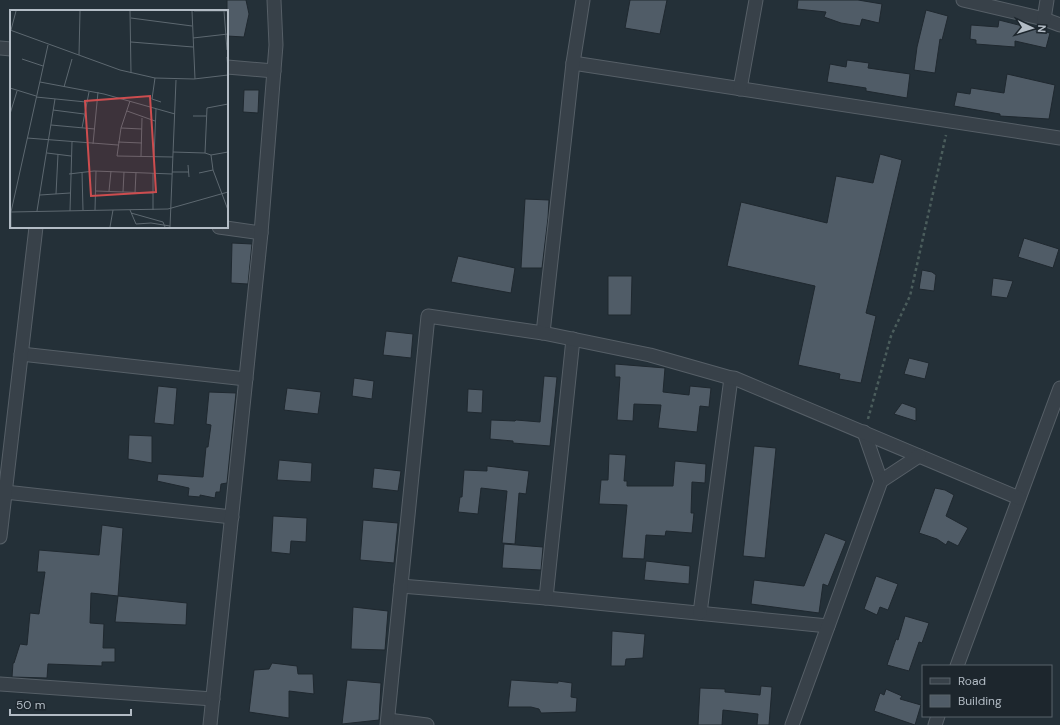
<svg xmlns="http://www.w3.org/2000/svg" width="1060" height="725" viewBox="0 0 1060 725" font-family="'DM Sans',sans-serif">
<style>
.building{fill:#505c67;stroke:#1f282f}
.lines{fill:none;stroke-linecap:round;stroke-linejoin:round}
.minor-casing{stroke:#565f67;stroke-width:15}
.path{stroke:#4b5d5c;stroke-width:2.5;stroke-dasharray:3 3;stroke-linecap:butt}
.minor{stroke:#384149;stroke-width:13}
.inset-road{fill:none;stroke:#5d6870;stroke-width:1}
.view{fill:#cd4d4f;fill-opacity:0.15;stroke:#cd4d4f;stroke-width:2}
.inset-edge{fill:none;stroke:#b3bcc5;stroke-width:2}
</style>
<rect width="100%" height="100%" fill="#243038"/>
<g class="building">
<path d="M227,0H246L249,14L244,37L227,36Z"/>
<path d="M630,0H667L660,34L625,28Z"/>
<path d="M798,0H858L882,4L879,23L862,19L860,26L841,23L824,17L826,12L797,9Z"/>
<path d="M926,10L948,16L942,40L940,39L935,73L914,70L917,47Z"/>
<path d="M999,20L1050,33L1046,48L1015,41V47L976,44V40L970,39L971,25L998,27Z"/>
<path d="M847,60L869,63L868,68L910,74L907,98L866,91V88L827,82L830,64L846,67Z"/>
<path d="M1007,74L1055,85L1049,119L1000,116V114L954,106L957,92L970,94L971,88L1004,93Z"/>
<path d="M244,90H259L258,113L243,112Z"/>
<path d="M880,154L902,160L866,313L876,316L861,383L839,379L840,374L798,365L815,286L727,266L741,202L827,223L836,176L873,183Z"/>
<path d="M525,199L549,200L548,218L542,268H521Z"/>
<path d="M1024,238L1059,249L1053,268L1018,257Z"/>
<path d="M232,243L252,244L248,284L231,283Z"/>
<path d="M458,256L515,268L511,293L451,282Z"/>
<path d="M922,270L932,272L936,275L934,291L919,289Z"/>
<path d="M608,276H632L631,315H608Z"/>
<path d="M993,278L1013,281L1007,298L991,296Z"/>
<path d="M386,331L413,334L411,358L383,355Z"/>
<path d="M909,358L929,363L925,379L904,374Z"/>
<path d="M615,364L665,368L663,392L689,395L690,386L711,388L709,407L700,406L697,432L658,428L661,405L634,404L633,421L617,420L620,377H615Z"/>
<path d="M544,376L557,377L550,446L513,443V441L490,439L491,420L515,421L516,420L540,422Z"/>
<path d="M354,378L374,381L372,399L352,396Z"/>
<path d="M158,386L177,388L174,425L154,423Z"/>
<path d="M287,388L321,392L318,414L284,410Z"/>
<path d="M468,389L483,390L482,413L467,412Z"/>
<path d="M209,392L236,393L227,483L221,484L220,492H216L215,498L200,495V497L188,496L189,488L157,481L158,474L203,477L206,447H208L211,425L206,424Z"/>
<path d="M902,403L916,408V421L894,414Z"/>
<path d="M129,435L152,436V463L128,459Z"/>
<path d="M754,446L776,448L765,558L743,556Z"/>
<path d="M609,454L626,455L624,481H627V486H673L675,461L706,464L705,483L692,482L691,513H694L692,533L666,531L665,536L646,535L644,559L622,558L627,505L599,504L601,480H608Z"/>
<path d="M279,460L312,463L311,482L277,480Z"/>
<path d="M487,466L529,471L526,494L519,493L515,544L502,543L507,491L481,488L478,514L458,512L460,497H462L464,470L487,471Z"/>
<path d="M374,468L401,471L398,491L372,488Z"/>
<path d="M935,488L945,490L954,495L946,516L968,528L958,546L948,541L946,545L937,539L919,533Z"/>
<path d="M273,516L307,518L306,542L291,541L290,554L271,552Z"/>
<path d="M363,520L398,523L394,563L360,560Z"/>
<path d="M102,525L123,528L118,596L91,593L90,623L104,624L103,648H115V662H102V666L48,664L47,678L12,677L13,663H14L20,644L27,645L30,613L39,614L45,572H37L39,550L99,555Z"/>
<path d="M825,533L846,541L828,586L823,584L819,613L751,604L754,580L804,586Z"/>
<path d="M504,544L543,547L541,570L502,568Z"/>
<path d="M646,561L690,566L689,584L644,580Z"/>
<path d="M876,576L898,584L888,610L880,607L877,615L864,609Z"/>
<path d="M118,596L187,603L186,625L115,622Z"/>
<path d="M353,607L388,611L385,650L351,649Z"/>
<path d="M905,616L929,623L922,643L919,642L909,671L887,665L896,639L898,640Z"/>
<path d="M612,631L645,634L643,658L626,659L625,666H611Z"/>
<path d="M272,663L297,666L298,674H313L314,694L289,691V718L249,712L254,670L269,669Z"/>
<path d="M347,680L381,683L379,720L342,724Z"/>
<path d="M511,680L558,683V681L572,683L571,697L577,698L576,712L541,713L539,709L531,707H508Z"/>
<path d="M761,686L772,687L769,725H757L758,714L723,710L722,725H698L700,688L725,689V692L760,695Z"/>
<path d="M886,689L902,696L900,699L921,705L915,725L874,711L880,693L884,695Z"/>
</g>
<g class="lines">
<defs>
<g id="minor">
<path d="M963,0L1044,19L1060,25"/>
<path d="M1044,19L1047,0"/>
<path d="M0,48L11,49"/>
<path d="M573,63L1060,138"/>
<path d="M227,67L274,71"/>
<path d="M740,89L756,0"/>
<path d="M219,227L261,233"/>
<path d="M543,333L573,63L583,0"/>
<path d="M21,354L246,379"/>
<path d="M864,432L881,481"/>
<path d="M5,492L232,517"/>
<path d="M0,537L36,227"/>
<path d="M401,586L546,598L828,626"/>
<path d="M546,598L573,339"/>
<path d="M700,613L731,378"/>
<path d="M957,666L1060,388"/>
<path d="M0,684L213,699"/>
<path d="M388,720L427,725"/>
<path d="M210,725L261,233L276,45L274,0"/>
<path d="M387,725L428,316L543,333L650,355L731,378H734L1019,498"/>
<path d="M792,725L881,481L919,456"/>
<path d="M935,725L938,716"/>
</g>
</defs>
<use href="#minor" class="minor-casing"/>
<path class="path" d="M868,419L891,336L910,296L946,135"/>
<use href="#minor" class="minor"/>
</g>
<g transform="translate(10 10)">
<rect width="218" height="218" fill="#243038"/>
<path class="inset-road" d="M120,1L121,63M182,1L185,69M184,1H218M214,1L217,40M121,8L182,16M0,20L110,60L145,68L184,69L218,65M1,20L6,1M183,28L218,24M121,32L183,37M38,35L1,202L103,200L100,217M69,45L70,1M217,47L218,59M12,49L33,56M145,68L142,89L151,92M30,72L94,84L165,104M54,77L62,49M0,78L26,86M26,87L76,92M120,91L111,118L107,146L163,147M43,100L74,104M117,101L145,111M0,104L7,81M183,106H196M41,115L85,119M72,118L79,82M111,118L132,119M17,128L108,135M108,132L132,133M83,134L88,82M163,142L195,143L201,145L218,142M37,143L61,146M195,143L197,98L218,94M201,145L203,160L218,200M131,146L132,108M144,147L146,99M178,155L179,167M72,162L73,200M162,162H179M189,163L203,160M59,164L84,161L162,164M86,181L143,183M99,181L101,161M113,182L114,162M125,183L126,162M46,184L48,144M30,185L60,183M85,200L86,161M103,200L158,199L218,182M120,200L126,214L141,213L160,216M143,200V163M27,201L45,89M60,201L62,132M121,203L153,212L155,217M1,217V202M160,217L166,70"/>
<path class="view" d="M140,86L146,182L81,186L75,91Z"/>
<rect width="218" height="218" class="inset-edge"/>
</g>
<rect x="922" y="665" width="130" height="52" fill="#1d262d" stroke="#59626a"/>
<rect x="930" y="678" width="20" height="6" fill="#384149" stroke="#59626a"/>
<text x="958" y="685" font-size="12" fill="#b3bcc5">Road</text>
<rect x="930" y="695" width="20" height="12" fill="#505c67" stroke="#59626a"/>
<text x="958" y="705" font-size="12" fill="#b3bcc5">Building</text>
<g transform="translate(1032 28) rotate(94)" stroke="#1d262d" stroke-width="3" paint-order="stroke">
<path d="M0-3L7 15L0 10L-7 15Z" fill="#b3bcc5"/>
<text y="-6" font-size="11" font-weight="bold" text-anchor="middle" fill="#b3bcc5">N</text>
</g>
<path d="M10 709v6h121v-6" fill="none" stroke="#b3bcc5" stroke-width="2"/>
<text x="16" y="709" font-size="12" fill="#b3bcc5" stroke="#1d262d" stroke-width="3" paint-order="stroke">50 m</text>
</svg>
